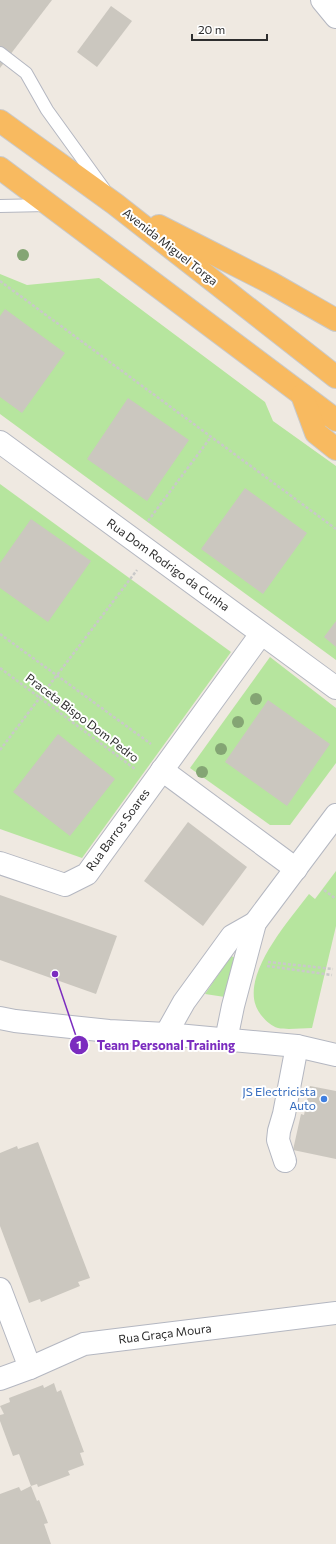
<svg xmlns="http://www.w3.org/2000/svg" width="336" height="1544" viewBox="0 0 336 1544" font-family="Commissioner,sans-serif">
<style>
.green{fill:#b6e59e}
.building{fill:#cbc7bf}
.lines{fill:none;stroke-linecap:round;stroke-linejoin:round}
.service-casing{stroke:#b4b7c1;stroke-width:14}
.minor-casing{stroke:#b4b7c1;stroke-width:24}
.tertiary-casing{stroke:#b4b7c1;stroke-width:24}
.trunk-casing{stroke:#c9c9c9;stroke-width:24}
.path{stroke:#c9c9c9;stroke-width:2.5;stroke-dasharray:3 2;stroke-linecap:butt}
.service{stroke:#fff;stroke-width:12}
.minor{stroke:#fff;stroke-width:22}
.tertiary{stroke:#fff;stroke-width:22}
.trunk{stroke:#f8ba60;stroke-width:22}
.tree{fill:#84a574}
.shop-dot{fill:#3f7fe0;stroke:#fff;stroke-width:1.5}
.labels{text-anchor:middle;stroke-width:4;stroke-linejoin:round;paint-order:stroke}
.street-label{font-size:12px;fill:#2e2e2e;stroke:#fff}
.shop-label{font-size:12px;fill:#366cbe;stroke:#fff;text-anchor:end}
.leader{fill:none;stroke:#7b2cbf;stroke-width:1.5}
.callout-dot{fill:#7b2cbf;stroke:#fff;stroke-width:1.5}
.mark-label{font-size:12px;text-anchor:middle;font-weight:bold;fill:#fff}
.callout-label{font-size:13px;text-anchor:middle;font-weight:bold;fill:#7b2cbf;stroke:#fff;stroke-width:4;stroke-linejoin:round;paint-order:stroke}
</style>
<rect width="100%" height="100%" fill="#efe9e1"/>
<g class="green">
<path d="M0,274L27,285L99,278L265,402L273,421L336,466V660L0,414Z"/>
<path d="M0,484L231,652L82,858L0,829Z"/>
<path d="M270,657L336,708V763L290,825H270L190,768Z"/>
<path d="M336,871V926L312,1028C301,1028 288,1030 278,1028C271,1026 266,1021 261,1015C234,981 289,921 309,894L315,899Z"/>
<path d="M231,956L236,958L225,997L205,994Z"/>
</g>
<g class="building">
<path d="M0,0H52L0,68Z"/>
<path d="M111,6L132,21L97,67L77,52Z"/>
<path d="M5,309L65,353L22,413L0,397V316Z"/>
<path d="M128,398L189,440L147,501L87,459Z"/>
<path d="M245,488L307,533L263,594L201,549Z"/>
<path d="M31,519L91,561L48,622L0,588V563Z"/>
<path d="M336,621V647L324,637Z"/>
<path d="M268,700L330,744L287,806L225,762Z"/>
<path d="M58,734L115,779L70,836L13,792Z"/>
<path d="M188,822L247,867L203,926L144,881Z"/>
<path d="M0,895L117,936L96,994L0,960Z"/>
<path d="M310,1086L336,1091V1159L293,1150L301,1114L304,1115Z"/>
<path d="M38,1142L90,1278L78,1282L80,1286L41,1302L40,1299L29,1303L0,1226V1153L17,1146L18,1149Z"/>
<path d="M54,1383L57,1392L61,1390L84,1452L80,1453L84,1465L68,1471L70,1475L38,1487L37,1484L31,1486L19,1454L13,1456L0,1421V1415L4,1414L0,1406L10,1402L9,1398L43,1385L44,1388Z"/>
<path d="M31,1486L37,1501L39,1500L48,1523L44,1524L51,1544H0V1494L19,1487L21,1491Z"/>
</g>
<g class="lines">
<defs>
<g id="service">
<path d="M0,53L26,73L47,110L104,189"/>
<path d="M0,206L47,205"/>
</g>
<g id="minor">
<path d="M322,0L336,17"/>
<path d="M0,442L336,688"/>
<path d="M162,770L296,869"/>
<path d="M0,863L65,885L87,874L261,634"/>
<path d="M166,1034L184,1002L232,936L255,923"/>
<path d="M226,1040L233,1006L255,923L336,815"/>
<path d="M285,1161L278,1140L279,1131L284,1114L297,1046"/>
<path d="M0,1289L30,1368"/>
<path d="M0,1379L30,1368L84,1344L336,1313"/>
</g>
<path id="tertiary" d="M0,1018L15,1021L109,1031L166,1034L297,1046L336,1055"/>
<g id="trunk">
<path d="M0,121L115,204L336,377"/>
<path d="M0,168L336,420"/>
<path d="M159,226L271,283L336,320"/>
<path d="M302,395L316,433L336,449"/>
</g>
</defs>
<use href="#service" class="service-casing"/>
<use href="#minor" class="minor-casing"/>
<use href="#tertiary" class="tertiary-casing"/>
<use href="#trunk" class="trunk-casing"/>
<g class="path">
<path d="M0,281L336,529"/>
<path d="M148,521L211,437"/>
<path d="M0,634L151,744"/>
<path d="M0,668L135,769"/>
<path d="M0,750L137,570"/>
<path d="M324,890L336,899"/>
<path d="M268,962L333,969"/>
<path d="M267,966L332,975"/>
</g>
<use href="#service" class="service"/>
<use href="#minor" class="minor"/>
<use href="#tertiary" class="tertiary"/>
<use href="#trunk" class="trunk"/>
</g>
<g class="tree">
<circle cx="23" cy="255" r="6"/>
<circle cx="256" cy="699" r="6"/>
<circle cx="238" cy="722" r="6"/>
<circle cx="221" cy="749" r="6"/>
<circle cx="202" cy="772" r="6"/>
</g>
<circle class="shop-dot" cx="324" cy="1099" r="4"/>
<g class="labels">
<g class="street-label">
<text transform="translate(170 247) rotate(38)" y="4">Avenida Miguel Torga</text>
<text transform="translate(168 565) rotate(36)" y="4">Rua Dom Rodrigo da Cunha</text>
<text transform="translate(82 718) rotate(37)" y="4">Praceta Bispo Dom Pedro</text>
<text transform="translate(118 830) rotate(-54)" y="4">Rua Barros Soares</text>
<text transform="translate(165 1334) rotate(-7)" y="4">Rua Graça Moura</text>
</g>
<g class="shop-label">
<text x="316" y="1096">JS Electricista<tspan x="316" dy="14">Auto</tspan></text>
</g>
</g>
<path class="leader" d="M55 974L79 1045"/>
<g class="callout-dot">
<circle cx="55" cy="974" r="4"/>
<circle cx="79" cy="1045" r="10"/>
</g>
<g class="mark-label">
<text x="79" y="1049">1</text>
</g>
<g class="callout-label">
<text x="166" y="1050">Team Personal Training</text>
</g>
<path d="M192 34v6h75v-6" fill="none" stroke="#2e2e2e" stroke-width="2"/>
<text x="198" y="34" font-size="12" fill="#2e2e2e" stroke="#ffffff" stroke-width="3" paint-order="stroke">20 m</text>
</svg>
